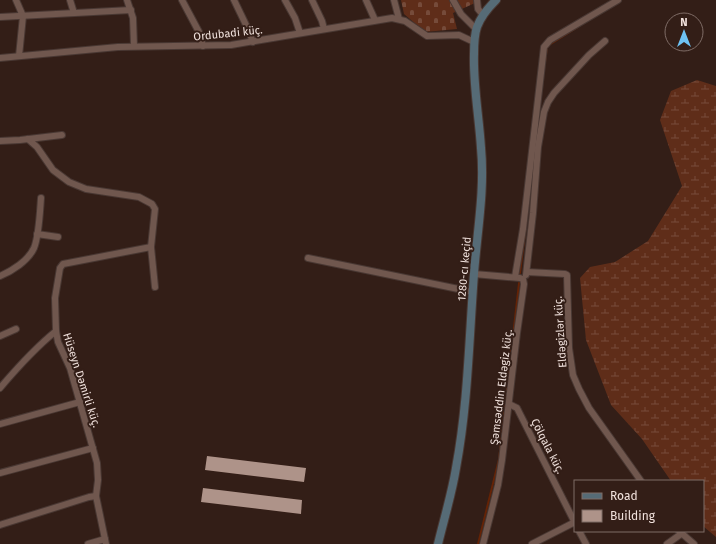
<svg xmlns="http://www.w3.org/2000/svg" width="716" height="544" viewBox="0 0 716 544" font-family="'Fira Sans',sans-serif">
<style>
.wetland{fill:url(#wetland-marsh)}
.cemetery{fill:url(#cemetery-stones)}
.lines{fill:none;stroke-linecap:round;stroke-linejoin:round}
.stream{stroke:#642306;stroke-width:2}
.building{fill:#ae9389}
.street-casing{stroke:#493833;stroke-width:8}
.secondary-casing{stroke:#493833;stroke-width:10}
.street{stroke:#70574e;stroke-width:6}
.secondary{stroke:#566b76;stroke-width:8}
.labels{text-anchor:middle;stroke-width:4;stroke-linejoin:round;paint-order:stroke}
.street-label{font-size:11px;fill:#f0e1dc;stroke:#331e17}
</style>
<defs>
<pattern id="wetland-marsh" width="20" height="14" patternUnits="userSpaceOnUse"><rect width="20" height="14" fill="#5f2d19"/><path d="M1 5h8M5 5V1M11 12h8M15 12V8" fill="none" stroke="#764b3a"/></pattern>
<pattern id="cemetery-stones" width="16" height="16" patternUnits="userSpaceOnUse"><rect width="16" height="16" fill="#5f2d19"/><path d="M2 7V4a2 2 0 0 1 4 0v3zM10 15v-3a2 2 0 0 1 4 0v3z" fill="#764b3a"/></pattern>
</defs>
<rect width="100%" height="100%" fill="#331e17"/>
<path class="wetland" d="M697,80L716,86V537L703,526V481H671L642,439L611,405L586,340L580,278L590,267L615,262L648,241L682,186L660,120L671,91Z"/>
<path class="cemetery" d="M401,0H474L475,3L453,13L457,29L425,32L404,14Z"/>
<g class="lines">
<g class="stream">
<path d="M545,62L547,47L549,45L578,27"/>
<path d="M520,273L534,159"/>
<path d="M478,544L499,459L519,283"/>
</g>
</g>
<g class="building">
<path d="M207,456L306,468L304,482L205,470Z"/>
<path d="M203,488L302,500L301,514L201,502Z"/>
</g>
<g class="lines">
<defs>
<g id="street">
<path d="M16,0L23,16L19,56"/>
<path d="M70,0L74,13"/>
<path d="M127,0L133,18L134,46"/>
<path d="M182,0L199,32L203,46"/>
<path d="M234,0L247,27L253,42"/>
<path d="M285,0L295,18L300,33"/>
<path d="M312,0L322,21L324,29"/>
<path d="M366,0L375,20"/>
<path d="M394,0L399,19"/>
<path d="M453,0L461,14L476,29"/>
<path d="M477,0L478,9L483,15"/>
<path d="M0,17L131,10"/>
<path d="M0,58L118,47L231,45L392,18L405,21L427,36L459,35L474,42"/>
<path d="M28,139L37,147L53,170L69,182L86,189L139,197L152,204L155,209L151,247L155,287"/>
<path d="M0,141L20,140L62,135"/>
<path d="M37,234L58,237"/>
<path d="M308,258L473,292"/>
<path d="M527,272L565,274L567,275L569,348L573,375L579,389L589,408L641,481"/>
<path d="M474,274L520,278L523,279L524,284L517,333L502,460L498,485L483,544"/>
<path d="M526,275L533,213L538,147L544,112L548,102L554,93L589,55L605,41"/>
<path d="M0,276C12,271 28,261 34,248C39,236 40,211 41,198"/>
<path d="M515,277L523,229L544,47L550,40L618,0"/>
<path d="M0,336L16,329"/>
<path d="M0,388C17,368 35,348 56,331"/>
<path d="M509,404L517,408L520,414L575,523"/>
<path d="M0,424L80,402"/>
<path d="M0,473L93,448"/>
<path d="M0,525L89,497L96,496"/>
<path d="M579,531L586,544"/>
<path d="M679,531L694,544"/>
<path d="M88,544L105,539"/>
<path d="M106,544L96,496L98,480L97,463L70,368L58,342L56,331L55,298L60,268L63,264L151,247"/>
<path d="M532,544L575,522"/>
<path d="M667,544L681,534"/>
</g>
<path id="secondary" d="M438,544C444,519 452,493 456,468C468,404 469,339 474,274C477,232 485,190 481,148C479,116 473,85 474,54C474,45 474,36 477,27C481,16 488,8 496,0"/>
</defs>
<use href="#street" class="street-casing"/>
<use href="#secondary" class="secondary-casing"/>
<use href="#street" class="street"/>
<use href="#secondary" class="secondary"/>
</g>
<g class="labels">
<g class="street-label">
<text transform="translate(228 33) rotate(-6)" y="4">Ordubadi küç.</text>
<text transform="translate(464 269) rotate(-85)" y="4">1280-cı keçid</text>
<text transform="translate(560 332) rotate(-94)" y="4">Eldəgizlər küç.</text>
<text transform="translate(82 380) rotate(72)" y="4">Hüseyn Dəmirli küç.</text>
<text transform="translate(501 387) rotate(-83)" y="4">Şəmsəddin Eldəgiz küç.</text>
<text transform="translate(548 446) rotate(63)" y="4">Çölqala küç.</text>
</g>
</g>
<rect x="574" y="480" width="130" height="52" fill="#331e17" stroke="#7f6c66"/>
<rect x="582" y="493" width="20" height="6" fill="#566b76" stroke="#7f6c66"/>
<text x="610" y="500" font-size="12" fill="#f0e1dc">Road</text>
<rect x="582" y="510" width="20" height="12" fill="#ae9389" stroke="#7f6c66"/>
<text x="610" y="520" font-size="12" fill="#f0e1dc">Building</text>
<g transform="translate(684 32)"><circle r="19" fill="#331e17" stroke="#7f6c66"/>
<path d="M0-3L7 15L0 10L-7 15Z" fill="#6ec2f3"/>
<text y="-6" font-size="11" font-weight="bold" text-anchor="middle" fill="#f0e1dc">N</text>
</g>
</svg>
